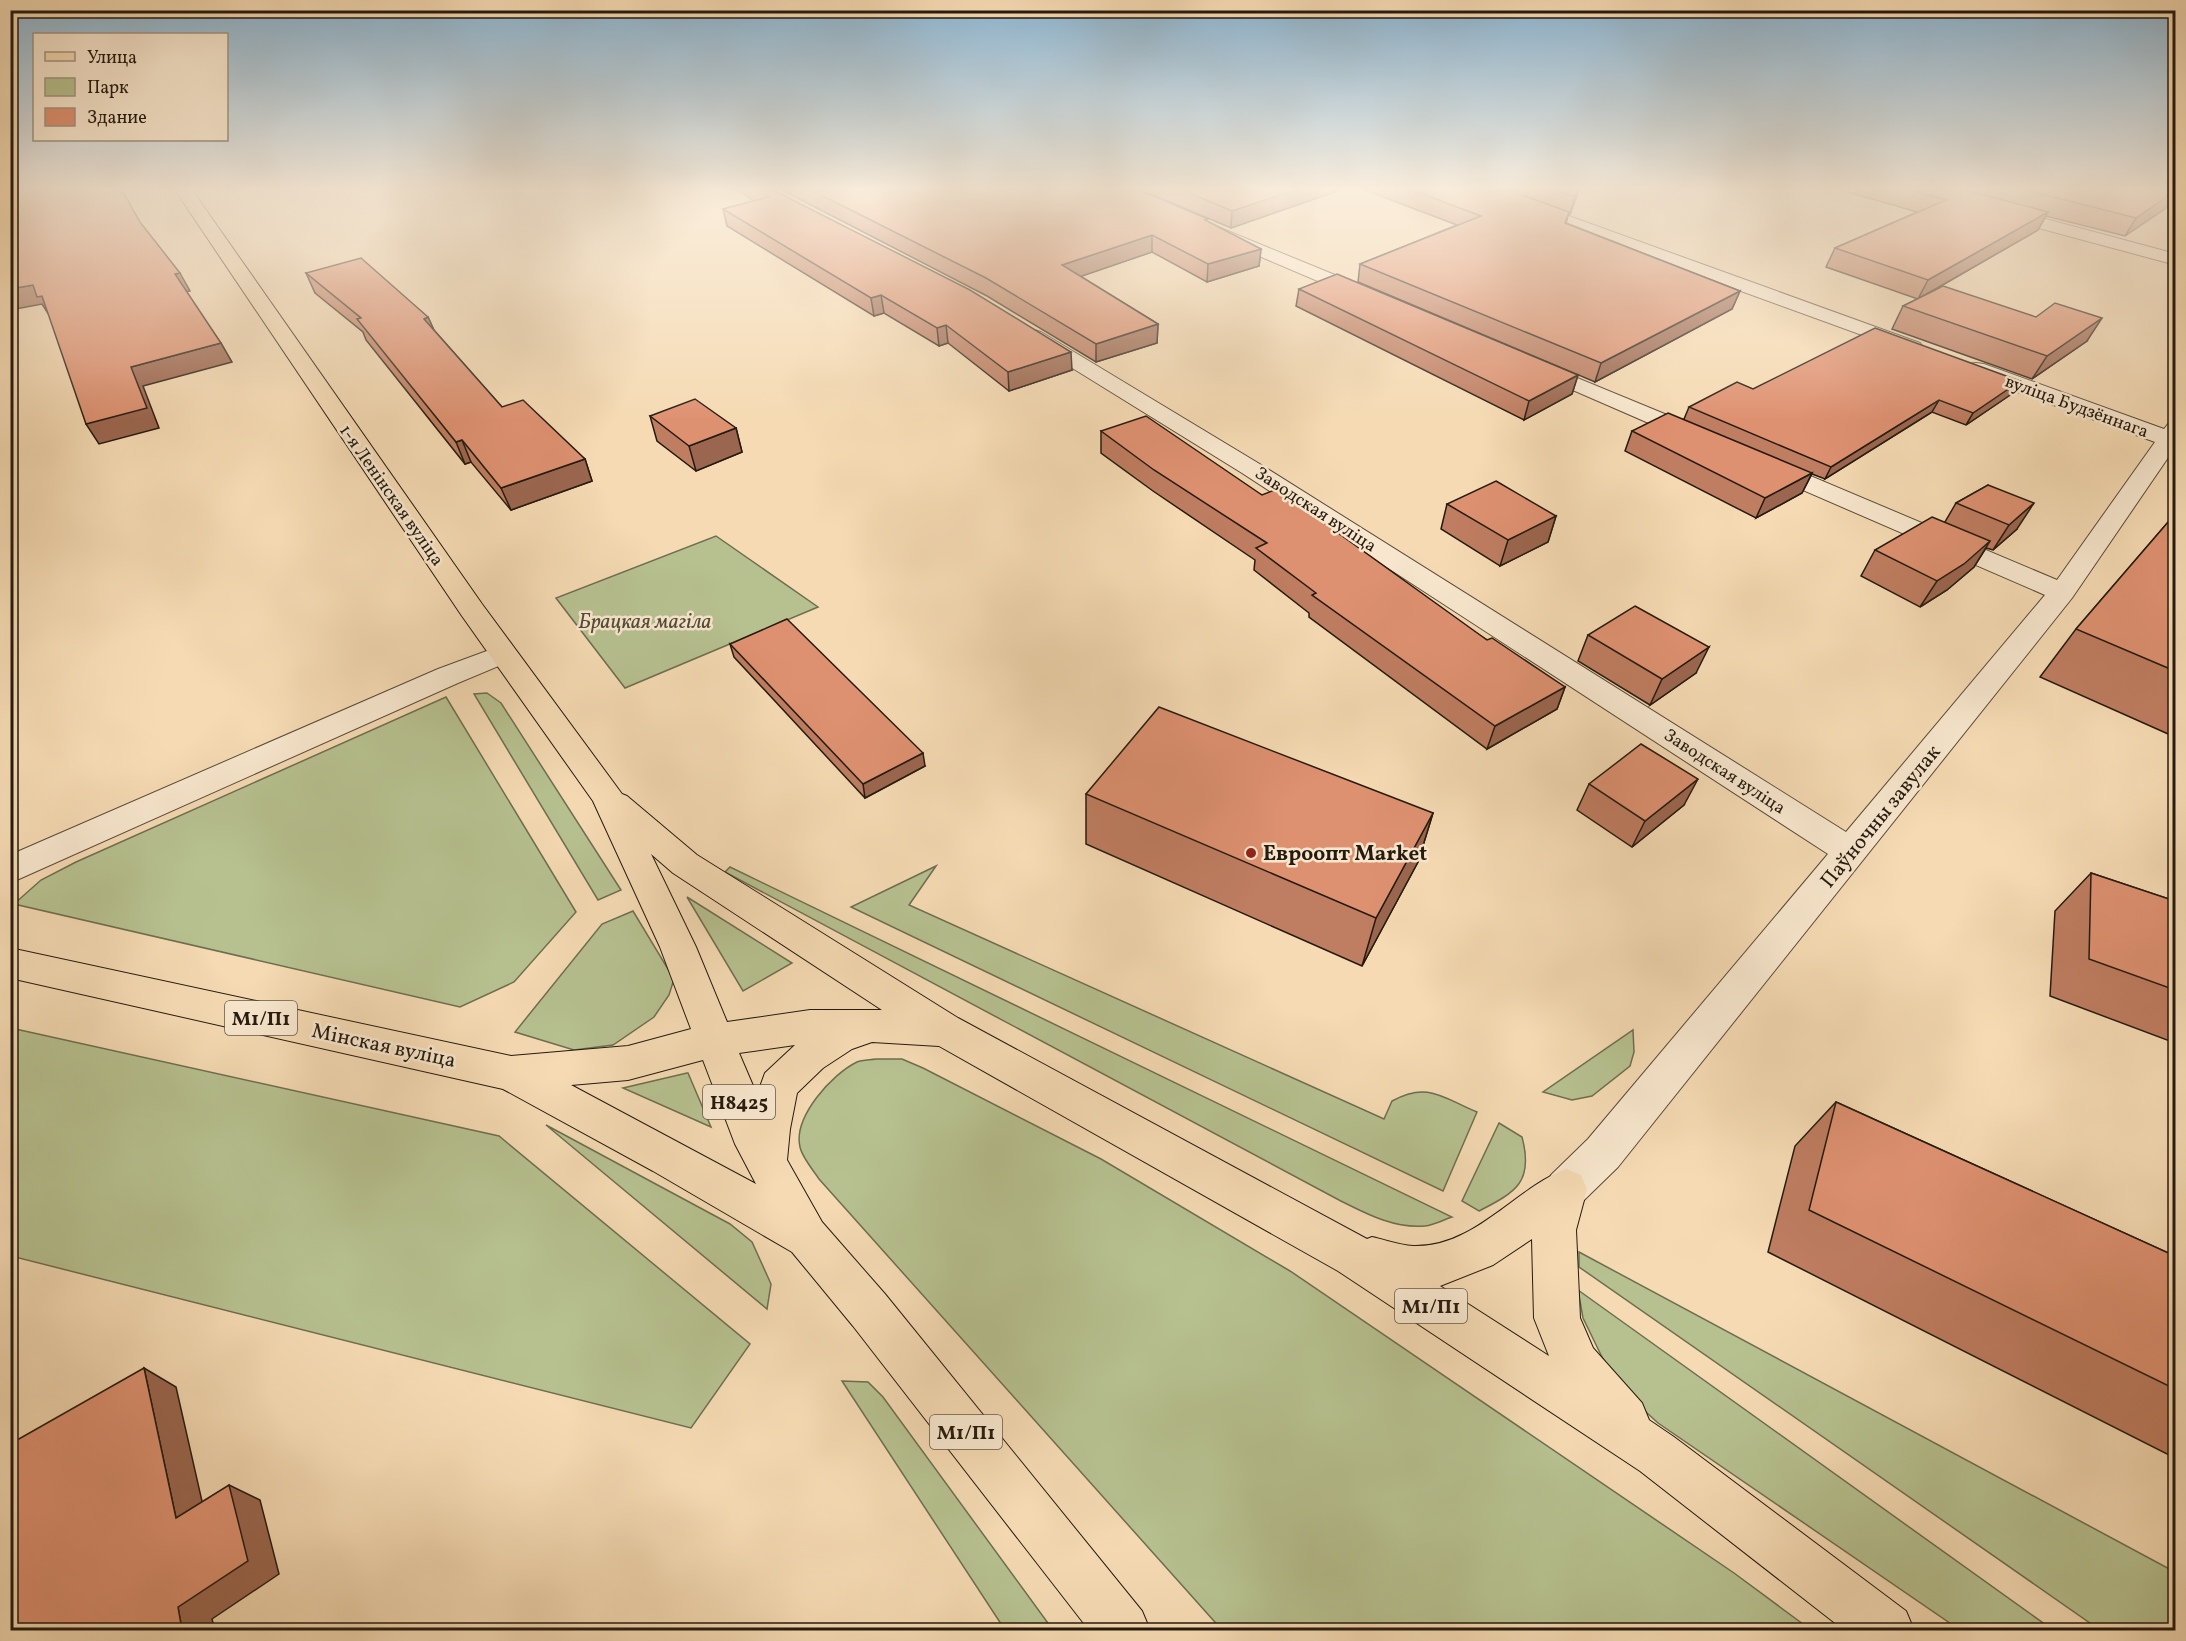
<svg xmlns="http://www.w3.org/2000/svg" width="2186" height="1641" viewBox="0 0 2186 1641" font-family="Vollkorn,serif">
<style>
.green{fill:#b7c190;stroke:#6e6e50;stroke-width:1.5}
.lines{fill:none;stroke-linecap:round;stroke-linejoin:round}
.minor-casing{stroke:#584a38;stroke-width:2}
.major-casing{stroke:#241a0f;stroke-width:2}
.minor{fill:#f8e7ce;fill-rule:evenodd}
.major{fill:#f5dab3;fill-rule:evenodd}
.wall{fill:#bf7d61;stroke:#241a0f;stroke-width:1.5}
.shaded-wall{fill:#9b664f;stroke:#241a0f;stroke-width:1.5}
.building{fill:#de9171;stroke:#241a0f;stroke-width:1.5}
.poi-dot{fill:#8f2418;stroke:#f8e7ce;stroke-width:2}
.labels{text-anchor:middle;stroke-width:5;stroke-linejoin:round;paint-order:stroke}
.far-street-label{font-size:18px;fill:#241a0f;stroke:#f8e7ce}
.shield{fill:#f8e7ce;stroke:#645848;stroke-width:1.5}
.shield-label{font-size:20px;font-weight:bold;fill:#241a0f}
.park-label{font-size:21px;font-style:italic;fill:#504c36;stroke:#f8e7ce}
.street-label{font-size:21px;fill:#241a0f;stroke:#f8e7ce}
.poi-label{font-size:21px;font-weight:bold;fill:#241a0f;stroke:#f8e7ce;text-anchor:start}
</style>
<rect width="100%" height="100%" fill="#f5dab3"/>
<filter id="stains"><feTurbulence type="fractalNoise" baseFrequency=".00333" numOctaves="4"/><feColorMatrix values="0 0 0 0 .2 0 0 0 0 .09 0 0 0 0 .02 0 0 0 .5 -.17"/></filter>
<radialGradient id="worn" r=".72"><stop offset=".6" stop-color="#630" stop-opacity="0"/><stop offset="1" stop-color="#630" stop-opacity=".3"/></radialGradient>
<g class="green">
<path d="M716,536L818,607L625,688L556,598Z"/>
<path d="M487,693L501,703L621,890L598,900L474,694Z"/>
<path d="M446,697L576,912L514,982L460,1007L14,904L41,880L76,862Z"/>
<path d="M936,866L909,905L1384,1119L1392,1101C1428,1081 1443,1098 1477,1112L1443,1191L851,907Z"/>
<path d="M730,867L1452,1217C1443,1220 1434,1225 1425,1226C1394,1229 1365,1213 1339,1200L725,872Z"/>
<path d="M687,897L792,963L743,991Z"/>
<path d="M633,911L674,979L669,995L654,1017L613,1045L574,1050L515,1032L602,924Z"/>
<path d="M11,1028L499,1136L750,1344L691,1428L11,1256Z"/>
<path d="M1633,1030L1634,1052L1630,1066L1592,1096L1572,1100L1543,1092Z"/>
<path d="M876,1059H902L923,1068L1101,1159L1290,1271L1734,1573L1811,1630H1222L819,1179C813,1170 802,1157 800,1147C793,1117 832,1074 857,1062C862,1060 870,1060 876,1059Z"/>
<path d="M688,1073L711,1127L623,1088L687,1073Z"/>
<path d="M1499,1123L1522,1137C1534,1182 1516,1192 1479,1211L1462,1201Z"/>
<path d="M546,1125L730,1224L752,1242L771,1284L767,1309Z"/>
<path d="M1579,1252L2175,1572V1630H2100L1579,1267Z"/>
<path d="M1578,1290L2053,1630H1960L1658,1423L1622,1390L1602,1357L1583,1318Z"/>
<path d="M842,1381L868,1382L883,1397L1053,1630H1005Z"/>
</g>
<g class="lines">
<defs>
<g id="minor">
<path d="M1472,190H1497L1920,343L1923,347L1920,351L1913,353L1906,351L1474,194Z"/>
<path d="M1910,190H1938L2176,254V265L1912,194Z"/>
<path d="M1218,227L1374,291L1377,295L1374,299H1360L1212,236L1209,232L1212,228Z"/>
<path d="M1034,330L1041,332L1258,463L1846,832L2045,595L1759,471L1755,466L1759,461L1767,459L1775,461L2057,580L2155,442L1968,374L1965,369L1968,364L1976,363L1984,364L2164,429L2168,424L2176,422V446L2072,598L1618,1167L1581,1203L1566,1209L1551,1203L1545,1189L1551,1175L1588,1139L1828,854L1242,473L1027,340L1024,336L1027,332Z"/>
<path d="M1536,361L1706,431L1709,436L1706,441L1698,443L1690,441L1529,371L1525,367L1529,363Z"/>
<path d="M503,645L513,648L517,654L513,660L458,683L10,883V855L438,669Z"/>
</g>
<path id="major" d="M175,190H192L482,604L622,794L627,796L697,855L958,1018L1367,1239L1372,1237C1386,1240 1399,1245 1413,1246C1474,1248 1514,1189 1566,1169L1581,1175L1587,1189L1576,1230L1580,1318L1593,1348L1642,1403L1649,1420L1674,1437L1906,1611L1914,1630H1844L1640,1471L1338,1271L939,1046L872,1042L852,1049L823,1068L797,1093L790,1129L787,1160L822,1222L885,1294L1142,1611L1150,1630H1089L853,1326L792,1252L653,1171L503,1089L10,978V948L511,1056L628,1046L691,1029L660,947L593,801L462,616ZM651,854L673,873L882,1010H810L727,1022L696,947ZM795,1045L765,1073L757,1095L739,1053ZM703,1060L735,1144L756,1184L571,1085L628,1080ZM1532,1239L1534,1318L1549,1356L1440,1286L1493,1265Z"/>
</defs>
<use href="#minor" class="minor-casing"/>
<use href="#major" class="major-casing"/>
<use href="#minor" class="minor"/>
<use href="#major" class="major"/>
</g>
<g class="wall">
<path d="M738,190H773L1072,370L1009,391L948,343L939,346L884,313L874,316L727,226L723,209L754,201Z"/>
<path d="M782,190H1139L1208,222L1261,249L1259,266L1207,282L1152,252L1080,276L1158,324L1157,343L1096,362L987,296Z"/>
<path d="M1142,190H1340L1231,228Z"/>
<path d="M1365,190H1579L1570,214L1569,213L1566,223L1740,291L1732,309L1595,382L1358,282L1360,264L1457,225Z"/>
<path d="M1841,190H2175L2125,236L2046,216L2038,230L1927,294L2087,341L2032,379L1892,329L1903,306L1918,299L1826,267L1835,248L1917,212Z"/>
<path d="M306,273L428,317L434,330L502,407L585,459L592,481L511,510L471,462L465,464L366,340L363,332L315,293Z"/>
<path d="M1299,289L1578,375L1572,394L1524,420L1296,306Z"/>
<path d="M2020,381L2013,393L1966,425L1932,412L1825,479L1812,474L1802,493L1756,518L1625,451L1632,431L1684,419L1689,407L1753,389Z"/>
<path d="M650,416L736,428L742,452L696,471L657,441Z"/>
<path d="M1101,431L1262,495L1487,640L1565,687L1557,709L1487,749L1309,617V613L1254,570L1255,560L1153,491L1101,453Z"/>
<path d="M1988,485L2017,529L1993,550L1986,548L1974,567L1947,590L1920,607L1861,576L1875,550L1945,522L1956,503Z"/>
<path d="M1447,504L1556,516L1548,542L1500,566L1441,529Z"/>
<path d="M2175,514V737L2040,677L2076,629Z"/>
<path d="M1588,635L1696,673L1650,705L1578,661Z"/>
<path d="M730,644L925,766L865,798L734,657Z"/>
<path d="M1589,784L1684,805L1632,847L1577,810Z"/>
<path d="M1086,794L1433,813L1418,862L1362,966L1086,844Z"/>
<path d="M2091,873L2175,901V1043L2050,996L2055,911Z"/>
<path d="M1836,1102L2175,1256V1458L1768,1252L1795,1146Z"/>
</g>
<g class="shaded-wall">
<path d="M1294,190H1340L1231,228L1232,211Z"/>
<path d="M1577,190H1579L1570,214L1575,197Z"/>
<path d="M2175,191V202L2125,236L2136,218Z"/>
<path d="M2048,212L2038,230L1918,299L1928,280Z"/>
<path d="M1152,235V252L1062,283V265Z"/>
<path d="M1261,249L1259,266L1207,282L1208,264Z"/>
<path d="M180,273L190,291L185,292L175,274Z"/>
<path d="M33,285L42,296L49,315L42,304L10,310V289Z"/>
<path d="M1740,291L1732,309L1595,382L1601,363Z"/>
<path d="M881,295L884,313L874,316L871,298Z"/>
<path d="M428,317L437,337L424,319Z"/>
<path d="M2102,318L2087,341L2032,379L2047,356Z"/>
<path d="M1158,324L1157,343L1096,362V344Z"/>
<path d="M946,325L948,343L939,346L937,328Z"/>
<path d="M221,343L232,362L143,386L159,428L99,444L86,424L131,367Z"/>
<path d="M1071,352L1072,370L1009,391L1008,372Z"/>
<path d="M1578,375L1572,394L1524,420L1529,401Z"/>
<path d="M2020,381L2013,393L1966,425L1973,413Z"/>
<path d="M1939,400L1932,412L1825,479L1831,467Z"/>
<path d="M736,428L742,452L696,471L689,446Z"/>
<path d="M462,440L471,462L465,464L456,442Z"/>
<path d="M585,459L592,481L511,510L501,488Z"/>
<path d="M1812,473L1802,493L1756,518L1765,498Z"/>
<path d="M2034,503L2017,529L1993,550L2009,525Z"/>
<path d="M1556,516L1548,542L1500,566L1508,540Z"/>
<path d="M1990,541L1974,567L1947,590L1920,607L1937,581Z"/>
<path d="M1709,647L1696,673L1650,705L1662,679Z"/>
<path d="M1565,687L1557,709L1487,749L1495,726Z"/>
<path d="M923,753L925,766L865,798L863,784Z"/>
<path d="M1698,779L1684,805L1632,847L1645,821Z"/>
<path d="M1433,813L1418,862L1362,966L1376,918Z"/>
<path d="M144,1368L176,1387L209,1532L176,1518Z"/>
<path d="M229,1485L260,1500L279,1574L212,1619L215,1630H182L178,1607Z"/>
</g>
<g class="building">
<path d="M10,190H122L140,222L180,273L175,274L221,343L131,367L147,408L86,424L42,296L37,297L33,285L10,289Z"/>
<path d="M759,190H773L970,290L1071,352L1008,372L946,325L937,328L881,295L871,298L723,209L769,197Z"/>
<path d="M811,190H1139L1208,219L1205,220L1261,249L1208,264L1152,235L1062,265L1158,324L1096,344L986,278Z"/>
<path d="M1182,190H1294L1232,211Z"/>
<path d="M1412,190H1508L1569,212L1565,223L1740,291L1601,363L1360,264L1481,216Z"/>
<path d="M1555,190H1577L1575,197Z"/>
<path d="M1911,190H1965L2048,212L1928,280L1835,248L1946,200Z"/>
<path d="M2026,190H2175V191L2136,218Z"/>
<path d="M361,258L428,317L424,319L502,407L523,400L585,459L501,488L462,440L456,442L357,319L361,318L306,273Z"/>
<path d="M1337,274L1578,375L1529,401L1299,289Z"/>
<path d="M1943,286L2036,317L2055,303L2102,318L2047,356L1903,306Z"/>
<path d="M1875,328L2020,381L1973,413L1939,400L1831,467L1689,407L1737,382L1753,389Z"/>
<path d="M695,399L736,428L689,446L650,416Z"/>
<path d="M1668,413L1812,473L1765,498L1632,431Z"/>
<path d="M1146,416L1262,495L1277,489L1487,640L1492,638L1565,687L1495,726L1312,595L1316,593L1256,548L1267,543L1154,470L1101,431Z"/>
<path d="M1496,481L1556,516L1508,540L1447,504Z"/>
<path d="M1988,485L2034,503L2009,525L1956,503Z"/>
<path d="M2175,514V671L2076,629Z"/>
<path d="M1932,517L1990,541L1964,564L1937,581L1875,550Z"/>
<path d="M1635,606L1709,647L1662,679L1588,635Z"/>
<path d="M787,619L923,753L863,784L730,644Z"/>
<path d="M1159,707L1433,813L1376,918L1086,794Z"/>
<path d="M1641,744L1698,779L1645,821L1589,784Z"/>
<path d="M2091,873L2175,901V990L2089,959Z"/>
<path d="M1836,1102L2175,1256V1389L1809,1210Z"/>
<path d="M144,1368L176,1518L229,1485L248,1561L178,1607L182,1630H10V1444Z"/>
</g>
<linearGradient id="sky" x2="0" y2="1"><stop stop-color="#8bb6d4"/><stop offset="0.45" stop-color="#faeedd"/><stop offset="1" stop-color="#faeedd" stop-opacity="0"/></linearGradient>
<rect width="2186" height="420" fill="url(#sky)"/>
<circle class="poi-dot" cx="1251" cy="853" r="6"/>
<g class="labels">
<g class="far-street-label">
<text transform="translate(2077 406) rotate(20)" y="6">вуліца Будзённага</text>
<text transform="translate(392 495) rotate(55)" y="6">1-я Ленінская вуліца</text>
<text transform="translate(1316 509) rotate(33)" y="6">Заводская вуліца</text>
<text transform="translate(1725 771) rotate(33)" y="6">Заводская вуліца</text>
</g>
<g class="shield">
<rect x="225" y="1001" width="72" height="34" rx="4.5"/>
<rect x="703" y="1085" width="72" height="34" rx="4.5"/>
<rect x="1395" y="1289" width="72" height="34" rx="4.5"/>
<rect x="930" y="1415" width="72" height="34" rx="4.5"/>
</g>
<g class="shield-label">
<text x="261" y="1025">М1/П1</text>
<text x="739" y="1109">Н8425</text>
<text x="1431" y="1313">М1/П1</text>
<text x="966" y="1439">М1/П1</text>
</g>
<g class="park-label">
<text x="645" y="628">Брацкая магіла</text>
</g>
<g class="street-label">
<text transform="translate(1880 816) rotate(-51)" y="7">Паўночны завулак</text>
<text transform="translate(384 1045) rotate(12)" y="7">Мінская вуліца</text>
</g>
<g class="poi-label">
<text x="1263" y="860">Евроопт Market</text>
</g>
</g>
<rect width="2186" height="1641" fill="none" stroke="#f5dab3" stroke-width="36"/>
<rect x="12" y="12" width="2162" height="1617" fill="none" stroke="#241a0f" stroke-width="3"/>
<rect x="18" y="18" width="2150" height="1605" fill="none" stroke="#241a0f" stroke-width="1.5"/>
<rect x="33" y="33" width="195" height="108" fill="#f8e7ce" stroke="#a39582" stroke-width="1.5"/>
<rect x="45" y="52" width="30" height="9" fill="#f5dab3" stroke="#a39582" stroke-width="1.5"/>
<text x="87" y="63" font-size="18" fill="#241a0f">Улица</text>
<rect x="45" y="78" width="30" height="18" fill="#b7c190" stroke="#a39582" stroke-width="1.5"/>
<text x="87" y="93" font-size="18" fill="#241a0f">Парк</text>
<rect x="45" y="108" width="30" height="18" fill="#de9171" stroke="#a39582" stroke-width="1.5"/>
<text x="87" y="123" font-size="18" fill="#241a0f">Здание</text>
<rect width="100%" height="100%" filter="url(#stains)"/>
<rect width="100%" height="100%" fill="url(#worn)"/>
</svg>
